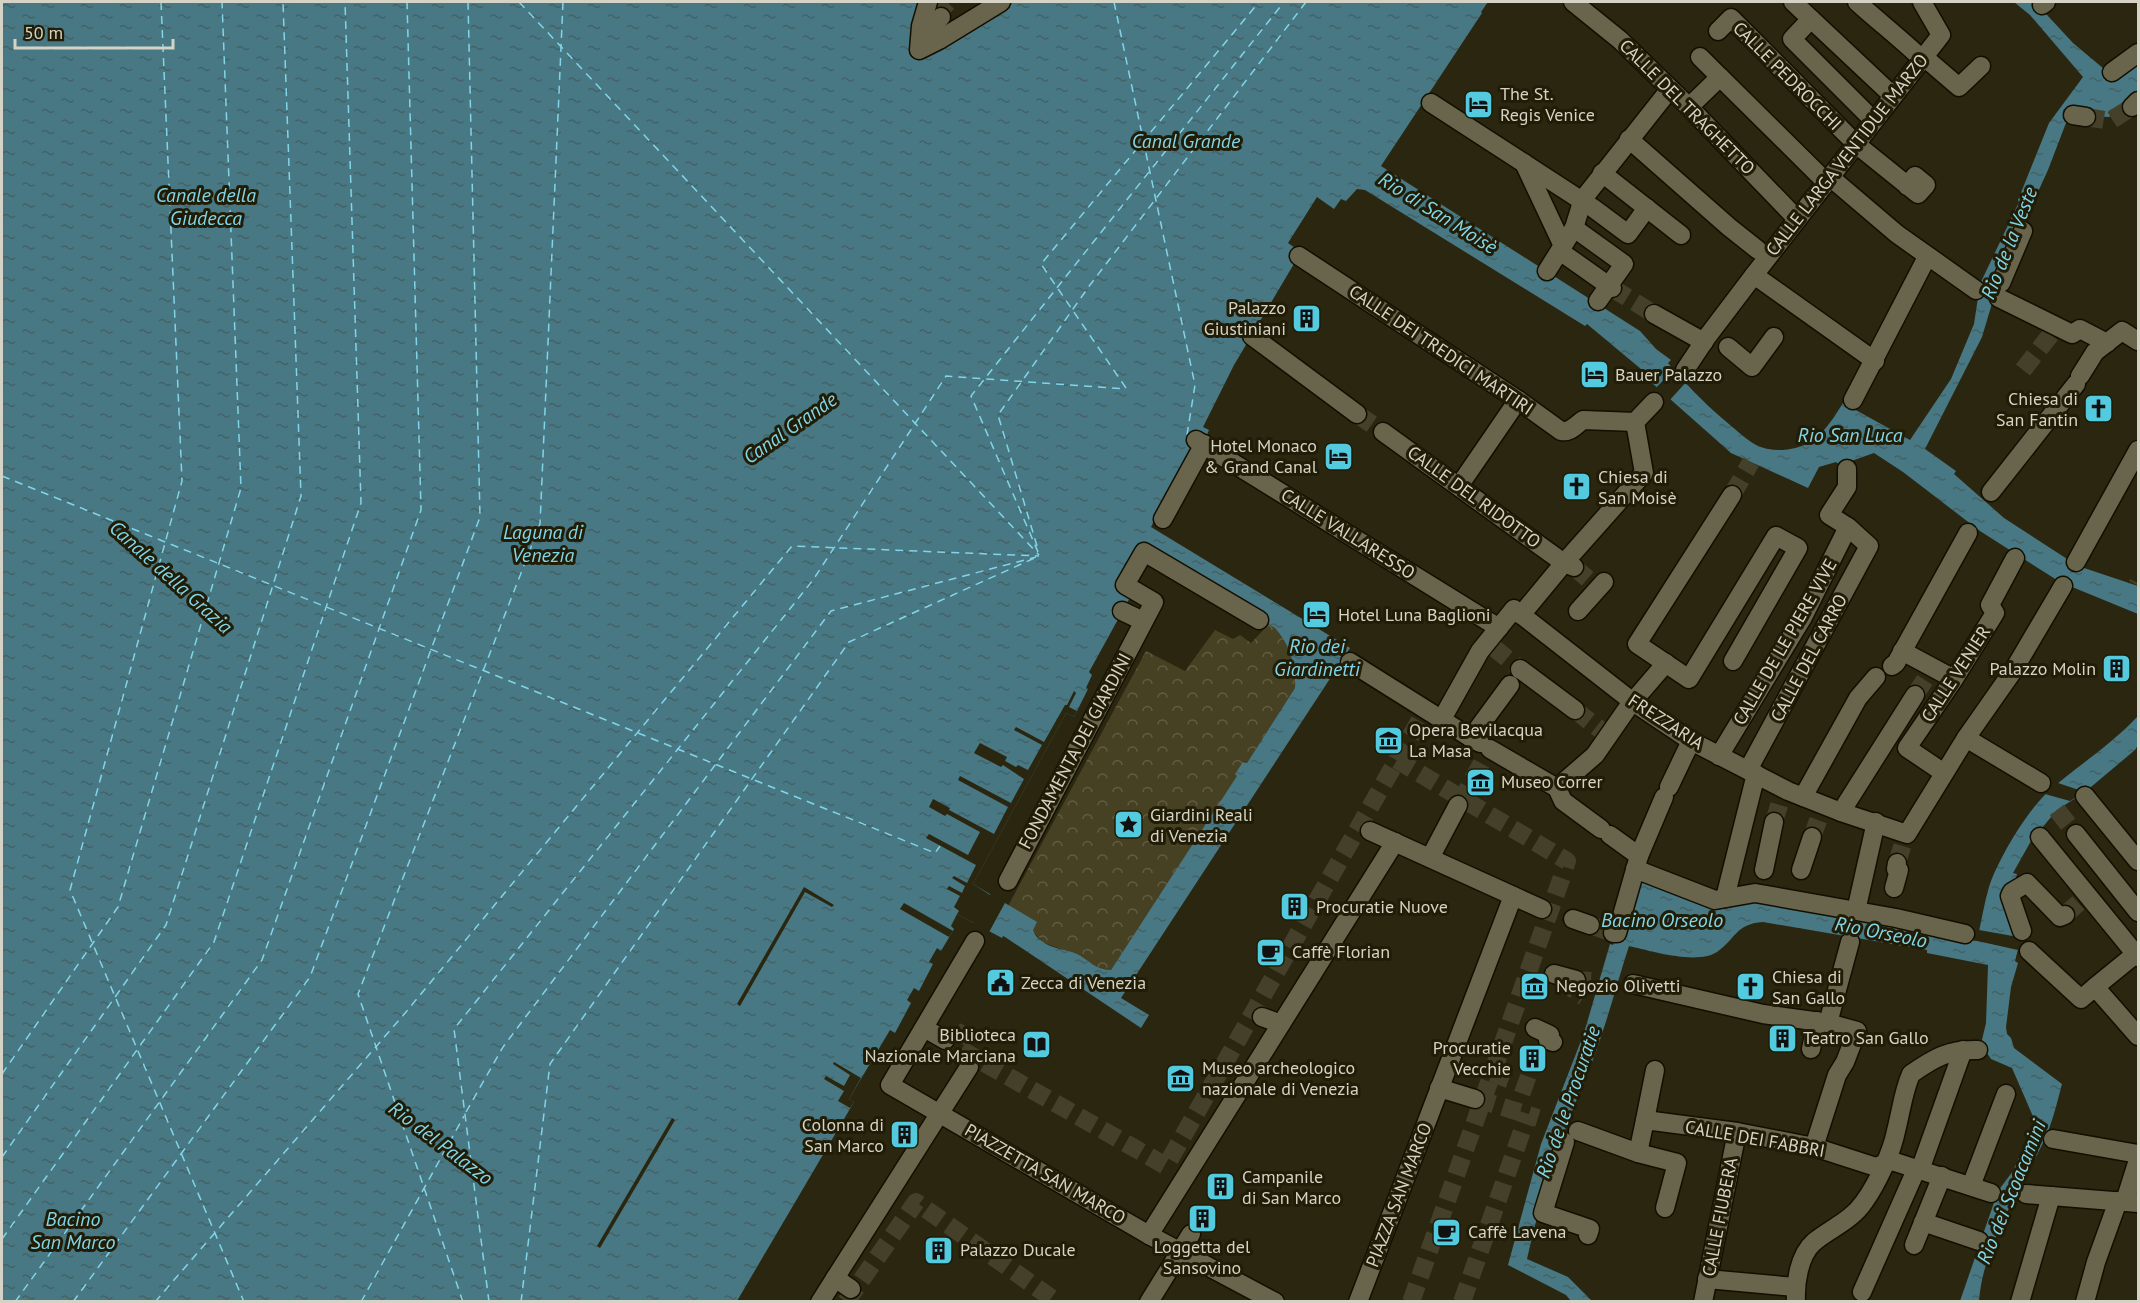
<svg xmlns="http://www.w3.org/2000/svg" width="2140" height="1303" viewBox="0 0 2140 1303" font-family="'PT Sans',sans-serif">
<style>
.park{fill:url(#park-crowns)}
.water{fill:url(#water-ripples);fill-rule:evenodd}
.pier{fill:#2a260f}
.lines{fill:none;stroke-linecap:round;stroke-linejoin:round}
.ferry{stroke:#82d5e8;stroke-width:1.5;stroke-dasharray:8 6;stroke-linecap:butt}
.minor-tunnel{stroke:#44402a;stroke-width:18;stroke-dasharray:18 9;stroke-linecap:butt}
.minor-casing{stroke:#130f00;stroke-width:21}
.minor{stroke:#69654c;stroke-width:18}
.labels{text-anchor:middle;stroke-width:6;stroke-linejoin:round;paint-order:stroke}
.street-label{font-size:18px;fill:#d5d3c5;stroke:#211c06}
.poi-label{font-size:18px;fill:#d5d3c5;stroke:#211c06;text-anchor:start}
.water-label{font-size:20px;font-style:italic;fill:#82d5e8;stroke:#211c06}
</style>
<defs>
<pattern id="park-crowns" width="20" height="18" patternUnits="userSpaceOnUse" patternTransform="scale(1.5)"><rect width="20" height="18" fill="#474124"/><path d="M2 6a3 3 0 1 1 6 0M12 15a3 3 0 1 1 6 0" fill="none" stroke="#615c42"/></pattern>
<pattern id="water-ripples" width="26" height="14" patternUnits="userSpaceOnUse" patternTransform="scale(1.5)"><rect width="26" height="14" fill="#477883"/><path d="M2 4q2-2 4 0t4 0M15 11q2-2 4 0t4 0" fill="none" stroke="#446166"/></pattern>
</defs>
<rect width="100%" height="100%" fill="#2a260f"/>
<path class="park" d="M1270,623C1289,640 1296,663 1295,688L1247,763L1244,761L1238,776L1111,970H1102L1078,955L1044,943L1008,906L1146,651L1185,671L1215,630L1233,639L1240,635L1251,643Z"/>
<g class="water">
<path d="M2,2H924L910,48V52L915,57L922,56L1011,2H1488L1481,12L1482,13L1381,166L1640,331L1656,349L1671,360L1668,363C1685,383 1703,402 1723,419C1734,428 1744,438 1756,445C1772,453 1795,451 1810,442C1823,435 1835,416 1843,403L1910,440L1951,379L1974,324L1980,284L2019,202L2018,200L2049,123L2083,77L2030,15L2014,2H2035L2073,43L2110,74L2138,58V96L2109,117L2069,115L2048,170L2002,270L1982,337L1925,449L1956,471L1954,474L2004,518L2078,566L2138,586V614L2060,582L1980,531L1903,472L1874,453L1840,465L1836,462L1819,467L1808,488L1731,453L1643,375L1641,369L1587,324L1585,326L1365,190L1357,189L1346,201L1341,199L1334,209L1317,197L1288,243L1301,252L1234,365L1203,427L1209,430L1206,437L1169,493L1166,492L1159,506L1161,507L1151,527L1350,648L1121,998L1149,1015L1141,1028L1005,937L1003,936L1002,938L957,914L951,926L954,929L941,951L937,948L929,962L933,964L919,991L914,988L907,1000L911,1003L895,1033L890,1030L849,1099L854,1102L737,1301L2,1302ZM1140,547L1275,628C1290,645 1296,665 1295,688L1247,763L1243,762L1235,774L1237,776L1111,970C1097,971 1089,960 1077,954C1066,949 1051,949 1042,941C1037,938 1035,935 1033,930L1037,922L973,884L1066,713L1074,717L1088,689L1086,688L1092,675L1089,672L1132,594Z"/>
<path d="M2138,716V745L2135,750L2085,792L2057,810L2031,841L2013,873L2017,874L2014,885L2018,950L2015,961L2018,963L2011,987L2006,1027L2007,1034L2011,1038L2014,1048L2062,1084C2057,1103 2052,1124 2044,1141C2020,1190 1983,1246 1979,1301H1960L1998,1191L2013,1171L2035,1121L2012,1068L1991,1059L1981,1044L1986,1023L1988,965L1927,953V950L1763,922C1735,924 1736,939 1717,952C1697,965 1651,951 1629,946C1616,986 1604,1034 1588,1072C1562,1133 1541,1195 1527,1259L1568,1277L1592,1301H1571L1566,1295L1508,1265L1541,1144L1584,1033L1610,944L1613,945L1638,878L1977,941C1981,923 1984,904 1989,887C1998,859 2028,809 2050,790C2079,765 2112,744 2138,716Z"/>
</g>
<g class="pier">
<path d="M1676,367L1688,380L1668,402L1654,390Z"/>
<path d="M1074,691L1076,693L1069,707L1077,711L1074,717L1066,713L973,884L990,895L992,892L1006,901L988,934L973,926L974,923L957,914L959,911L954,907L960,896L947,889L949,886L962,893L965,886L952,878L954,876L967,883L976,865L926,838L929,834L968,855L980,832L947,814L945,816L929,807L933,799L950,808L949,810L994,834L1008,807L958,780L960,776L1011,803L1024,779L1003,765L1001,767L974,753L980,743L1007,757L1005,761L1016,767L1018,765L1028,770L1042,745L1014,730L1016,727L1044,742L1065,705H1067Z"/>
<path d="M2055,782L2085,792L2070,801L2045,794L2047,792L2045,790Z"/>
<path d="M804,887L834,905L832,907L805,892L740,1006L737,1004Z"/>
<path d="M904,903L953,931L949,937L900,909Z"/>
<path d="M1979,930L2024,938L2020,956L2016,958L2018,950L1964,938V935L1975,938L1976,931L1979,932Z"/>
<path d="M834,1062L861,1078L849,1099L854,1102L850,1108L838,1101L844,1091L824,1079L826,1076L844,1086L850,1075L833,1064Z"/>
<path d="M672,1118L675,1120L600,1248L597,1246Z"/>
</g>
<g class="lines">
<g class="ferry">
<path d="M161,2L182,481L70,890L244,1302"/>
<path d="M519,2L1039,555"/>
<path d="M1114,2L1195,385L1187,435"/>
<path d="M1126,388L1041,264L1259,2"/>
<path d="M2,476L935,853L940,846"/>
<path d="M1037,546L998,415L1090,285L1306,2"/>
<path d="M1038,552L971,396L1284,2"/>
<path d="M2,1074L118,907L241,488L222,2"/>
<path d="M466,1112L503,1047L831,611L1036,557"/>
<path d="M2,1157L166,925L301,496L283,2"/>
<path d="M2,1239L214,942L361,503L345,2"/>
<path d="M15,1302L262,960L421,510L407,2"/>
<path d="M73,1302L310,977L480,517L468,2"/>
<path d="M155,1302L406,1012L792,546L1039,556"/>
<path d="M361,1302L464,1116"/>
<path d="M463,1302L358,994L540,524L563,2"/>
<path d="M489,1302L454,1029L813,580L946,376L1126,389"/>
<path d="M521,1302L550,1064L849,642L1039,556"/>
</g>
<g class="minor-tunnel">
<path d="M935,3L954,21"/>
<path d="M2086,117L2110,121L2132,107"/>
<path d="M1612,288L1654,314"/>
<path d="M2023,370L2055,329"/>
<path d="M1357,414L1383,432"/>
<path d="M1732,495L1751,462"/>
<path d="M1574,567L1595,585"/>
<path d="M2137,585L2138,583"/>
<path d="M1493,647L1520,669"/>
<path d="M1915,695L1932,669"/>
<path d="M1575,710L1602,731"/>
<path d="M1397,760L1420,720"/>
<path d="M1460,803L1485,757"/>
<path d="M2057,810L2076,834"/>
<path d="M1774,822L1783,792"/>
<path d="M1812,837L1823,807"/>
<path d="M1897,863L1905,837"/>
<path d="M2065,915L2086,896"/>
<path d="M1590,925L1613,933"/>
<path d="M1564,977L1573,989L1584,997"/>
<path d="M1576,980L1591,981"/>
<path d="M968,1027L958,1048L1166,1166L1397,760L1567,861L1565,867"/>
<path d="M1492,1073L1533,1088"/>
<path d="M1477,1099L1538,1118"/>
<path d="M846,1302L916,1202L1057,1302"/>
<path d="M1411,1302L1564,871"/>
<path d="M1462,1302L1528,1114"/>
</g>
<defs>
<g id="minor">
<path d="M928,2L921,26L919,50L939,40L1001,2"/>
<path d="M1573,2L1620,40L1689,107L1797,219"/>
<path d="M1793,2L1893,96"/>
<path d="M1857,2C1878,21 1901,39 1922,59"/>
<path d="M2042,5L2046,2"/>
<path d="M1811,19L1792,39L1874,121"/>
<path d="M1718,31L1731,18L1856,144L1918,194L1926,185L1915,176L1907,186"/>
<path d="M929,32L941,17"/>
<path d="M1700,57L1720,77"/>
<path d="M1924,57L1959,87L1981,66"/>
<path d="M2112,72L2138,53"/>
<path d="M1431,103L1593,208L1628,234L1647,208"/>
<path d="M1689,107L1720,77L1826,182"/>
<path d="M2132,107L2138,101"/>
<path d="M2073,115L2086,117"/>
<path d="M1629,139L1729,227L1758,250"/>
<path d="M1524,163L1563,246"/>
<path d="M1602,173L1681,235"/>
<path d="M1830,177L1897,234L1976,290"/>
<path d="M1574,228L1583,199L1670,89"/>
<path d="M1561,252L1612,288"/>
<path d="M1299,256L1518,400L1561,431C1570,433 1576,425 1583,420L1635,422"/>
<path d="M1547,271L1574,228L1624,264L1598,301"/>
<path d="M1754,275L1875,361"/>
<path d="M2001,283L2023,231"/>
<path d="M1999,298L2072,334L2080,329L2107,343"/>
<path d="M1654,314L1704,342"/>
<path d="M1252,336L1357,414"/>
<path d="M1728,347L1752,367L1774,337"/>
<path d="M1685,370L1707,337L1754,275L1941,35L1922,2"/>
<path d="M2080,376L2095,352L2122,331L2138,341"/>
<path d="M1853,400L1927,257"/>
<path d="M1383,432L1564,563L1574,567"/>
<path d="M1196,440L1499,628"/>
<path d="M1459,486L1518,400"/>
<path d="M1991,492L2076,384"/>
<path d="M1732,495L1637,644L1689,679L1776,536L1798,548L1733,661"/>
<path d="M1163,519L1204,444"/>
<path d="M2076,562L2138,450"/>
<path d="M1122,611L1143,621"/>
<path d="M1578,611L1604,582"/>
<path d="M1521,615L1564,563L1644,473L1635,422L1654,402"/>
<path d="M1902,651L1954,679"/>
<path d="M1350,662L1471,738"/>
<path d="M1892,666L1896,663L1968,533"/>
<path d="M1520,670V669L1575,710"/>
<path d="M1442,719L1480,651L1514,609L1633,702L1691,741L1788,791L1841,812L1907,834L1966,738L2013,671L2063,586"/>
<path d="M1966,738L2041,783"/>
<path d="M1480,743L1471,738L1510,685"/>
<path d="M1490,749L1557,788L1563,801L1601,829"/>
<path d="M1719,756L1803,617L1848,527"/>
<path d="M1748,770L1869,546L1848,527L1829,515L1847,487V469"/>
<path d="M1944,773L1907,748L1954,679L1995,613L1990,605L2015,558"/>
<path d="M1669,787L1691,741"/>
<path d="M1557,788L1595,755L1629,706L1666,663"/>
<path d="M2085,796L2138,861"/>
<path d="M1803,797L1858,698L1876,677"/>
<path d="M1841,812L1915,695"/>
<path d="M1370,831L1542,909"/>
<path d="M2076,834L2138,912"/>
<path d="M1610,835L1639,856"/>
<path d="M2040,837L2138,957"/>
<path d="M1430,858L1458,805"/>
<path d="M1635,869L1715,900L1755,893L1896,918L1965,934"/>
<path d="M1764,870L1774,822"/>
<path d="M1801,870L1812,837"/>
<path d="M1008,881L1154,602L1125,585L1144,552L1259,620"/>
<path d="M1894,888L1899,870L1896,869L1897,863"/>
<path d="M1725,898L1756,774"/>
<path d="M1856,911L1876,822"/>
<path d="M1573,919L1590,925"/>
<path d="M2022,931L2010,896L2012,892L2027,883L2060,917L2065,915"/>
<path d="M1613,933H1617L1639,856L1664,797"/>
<path d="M975,941L890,1085L1149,1235L1275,1302"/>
<path d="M2029,951L2081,999L2095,987L2138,1036"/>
<path d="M1554,974L1576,980"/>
<path d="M1633,984L1763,1014L1828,1023L1857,1031L1845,1062L1837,1075L1814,1147"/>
<path d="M2095,987L2138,952"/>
<path d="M1262,1017L1281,1024"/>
<path d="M1828,1023L1850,942"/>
<path d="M924,1028L945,1040"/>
<path d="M1535,1028L1550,1035L1548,1040L1553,1042"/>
<path d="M1811,1049L1817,1021"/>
<path d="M1439,1088L1475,1099"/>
<path d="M1645,1120L1655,1070"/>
<path d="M1578,1131L1638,1153L1645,1120L1737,1132L1814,1147L1876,1167L1892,1161L1991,1193"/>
<path d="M2053,1139L2138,1154"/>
<path d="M1565,1142L1543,1213L1590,1229L1588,1235"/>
<path d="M1638,1153L1677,1163L1665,1208"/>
<path d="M1920,1170L1963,1050"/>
<path d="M1971,1186L2006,1094"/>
<path d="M2026,1194L2138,1203"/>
<path d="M2125,1201L2138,1160"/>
<path d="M1923,1222L1979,1241"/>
<path d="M1149,1235L1395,842"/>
<path d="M1914,1245L1942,1176"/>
<path d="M835,1278L851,1289"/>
<path d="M1707,1279L1795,1287"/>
<path d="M1862,1292L1916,1170"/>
<path d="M820,1302L969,1067"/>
<path d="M1149,1302L1191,1234"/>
<path d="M1358,1302L1513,896"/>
<path d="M1703,1302L1737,1132"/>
<path d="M1796,1302C1795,1283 1799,1255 1814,1242C1831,1228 1851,1221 1864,1202C1877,1184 1892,1152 1896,1131C1901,1112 1903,1092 1911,1074C1934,1058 1949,1049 1978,1050"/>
<path d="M2020,1302L2051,1196"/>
<path d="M2085,1302L2096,1262L2118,1201"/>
</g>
</defs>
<use href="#minor" class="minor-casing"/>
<use href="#minor" class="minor"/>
</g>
<defs>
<symbol id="hotel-square" viewBox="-11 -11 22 22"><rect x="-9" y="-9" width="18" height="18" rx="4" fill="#54cade" stroke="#211c06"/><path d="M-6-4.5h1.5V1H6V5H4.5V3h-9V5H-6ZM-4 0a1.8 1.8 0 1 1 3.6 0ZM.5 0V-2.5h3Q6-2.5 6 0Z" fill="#111"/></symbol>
<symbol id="building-square" viewBox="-11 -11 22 22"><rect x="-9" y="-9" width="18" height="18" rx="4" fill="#54cade" stroke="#211c06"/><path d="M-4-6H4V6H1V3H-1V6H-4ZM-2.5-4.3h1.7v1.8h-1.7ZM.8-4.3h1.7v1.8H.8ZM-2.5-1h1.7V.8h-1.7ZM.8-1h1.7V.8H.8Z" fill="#111"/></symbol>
<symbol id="church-square" viewBox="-11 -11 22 22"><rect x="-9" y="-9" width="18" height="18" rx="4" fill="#54cade" stroke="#211c06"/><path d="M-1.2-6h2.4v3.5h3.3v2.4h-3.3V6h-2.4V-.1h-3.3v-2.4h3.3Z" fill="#111"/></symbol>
<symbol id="museum-square" viewBox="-11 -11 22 22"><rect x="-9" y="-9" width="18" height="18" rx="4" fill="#54cade" stroke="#211c06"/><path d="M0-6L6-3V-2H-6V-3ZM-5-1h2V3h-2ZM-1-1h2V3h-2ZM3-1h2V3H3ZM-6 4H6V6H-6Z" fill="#111"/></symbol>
<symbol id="sight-square" viewBox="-11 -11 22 22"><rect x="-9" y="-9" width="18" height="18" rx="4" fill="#54cade" stroke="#211c06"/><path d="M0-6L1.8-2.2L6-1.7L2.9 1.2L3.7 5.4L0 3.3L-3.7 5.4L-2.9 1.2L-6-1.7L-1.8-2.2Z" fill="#111"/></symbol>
<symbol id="cafe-square" viewBox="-11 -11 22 22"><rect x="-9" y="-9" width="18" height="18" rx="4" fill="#54cade" stroke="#211c06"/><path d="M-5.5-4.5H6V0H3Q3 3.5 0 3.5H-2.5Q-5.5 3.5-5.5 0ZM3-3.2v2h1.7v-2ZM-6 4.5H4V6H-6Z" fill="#111"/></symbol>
<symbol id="civic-square" viewBox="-11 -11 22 22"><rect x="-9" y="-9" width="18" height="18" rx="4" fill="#54cade" stroke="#211c06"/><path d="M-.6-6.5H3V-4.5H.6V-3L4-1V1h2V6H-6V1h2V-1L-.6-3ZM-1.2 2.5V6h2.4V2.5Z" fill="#111"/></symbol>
<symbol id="library-square" viewBox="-11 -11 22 22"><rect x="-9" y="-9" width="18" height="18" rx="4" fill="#54cade" stroke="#211c06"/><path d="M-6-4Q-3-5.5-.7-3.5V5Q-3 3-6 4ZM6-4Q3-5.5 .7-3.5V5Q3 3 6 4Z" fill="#111"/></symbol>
</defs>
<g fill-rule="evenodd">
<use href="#hotel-square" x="1462" y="88" width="33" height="33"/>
<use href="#building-square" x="1290" y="302" width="33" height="33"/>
<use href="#hotel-square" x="1578" y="358" width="33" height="33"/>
<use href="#church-square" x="2082" y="392" width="33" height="33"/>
<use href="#hotel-square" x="1322" y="440" width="33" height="33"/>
<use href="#church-square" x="1560" y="470" width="33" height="33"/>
<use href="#hotel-square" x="1300" y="598" width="33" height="33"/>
<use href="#building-square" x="2100" y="652" width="33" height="33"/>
<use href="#museum-square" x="1372" y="724" width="33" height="33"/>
<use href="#museum-square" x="1464" y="766" width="33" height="33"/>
<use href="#sight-square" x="1112" y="808" width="33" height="33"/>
<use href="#building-square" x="1278" y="890" width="33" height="33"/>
<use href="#cafe-square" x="1254" y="936" width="33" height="33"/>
<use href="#civic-square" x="984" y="966" width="33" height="33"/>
<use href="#museum-square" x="1518" y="970" width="33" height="33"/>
<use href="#church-square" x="1734" y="970" width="33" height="33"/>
<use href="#building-square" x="1766" y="1022" width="33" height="33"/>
<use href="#library-square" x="1020" y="1028" width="33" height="33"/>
<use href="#building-square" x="1516" y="1042" width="33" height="33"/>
<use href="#museum-square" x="1164" y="1062" width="33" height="33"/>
<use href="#building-square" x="888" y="1118" width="33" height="33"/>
<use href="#building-square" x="1204" y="1170" width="33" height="33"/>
<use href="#building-square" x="1186" y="1202" width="33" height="33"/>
<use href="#cafe-square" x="1430" y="1216" width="33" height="33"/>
<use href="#building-square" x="922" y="1234" width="33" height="33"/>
</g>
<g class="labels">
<g class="street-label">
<text transform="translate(1787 76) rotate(45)" y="6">CALLE PEDROCCHI</text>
<text transform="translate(1687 107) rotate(45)" y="6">CALLE DEL TRAGHETTO</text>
<text transform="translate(1847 155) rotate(-52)" y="6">CALLE LARGA VENTIDUE MARZO</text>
<text transform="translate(1441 350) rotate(34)" y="6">CALLE DEI TREDICI MARTIRI</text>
<text transform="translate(1474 497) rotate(36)" y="6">CALLE DEL RIDOTTO</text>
<text transform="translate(1348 534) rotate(32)" y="6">CALLE VALLARESSO</text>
<text transform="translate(1785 642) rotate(-60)" y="6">CALLE DE LE PIERE VIVE</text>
<text transform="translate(1809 658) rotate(-62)" y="6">CALLE DEL CARRO</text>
<text transform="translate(1956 674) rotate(-57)" y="6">CALLE VENIER</text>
<text transform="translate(1666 722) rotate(33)" y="6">FREZZARIA</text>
<text transform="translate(1075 751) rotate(-62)" y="6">FONDAMENTA DEI GIARDINI</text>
<text transform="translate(1755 1139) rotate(10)" y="6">CALLE DEI FABBRI</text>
<text transform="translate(1045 1174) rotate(30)" y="6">PIAZZETTA SAN MARCO</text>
<text transform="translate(1399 1195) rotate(-69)" y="6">PIAZZA SAN MARCO</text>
<text transform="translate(1720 1217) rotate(-79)" y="6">CALLE FIUBERA</text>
</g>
<g class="poi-label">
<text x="1500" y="100">The St.<tspan x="1500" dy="21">Regis Venice</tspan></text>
<text x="1286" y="314" text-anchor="end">Palazzo<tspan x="1286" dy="21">Giustiniani</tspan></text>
<text x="1615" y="381">Bauer Palazzo</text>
<text x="2078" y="405" text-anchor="end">Chiesa di<tspan x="2078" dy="21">San Fantin</tspan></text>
<text x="1317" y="452" text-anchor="end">Hotel Monaco<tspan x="1317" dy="21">&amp; Grand Canal</tspan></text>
<text x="1598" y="483">Chiesa di<tspan x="1598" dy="21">San Moisè</tspan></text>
<text x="1338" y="621">Hotel Luna Baglioni</text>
<text x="2096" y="675" text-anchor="end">Palazzo Molin</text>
<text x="1409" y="736">Opera Bevilacqua<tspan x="1409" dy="21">La Masa</tspan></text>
<text x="1501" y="788">Museo Correr</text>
<text x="1150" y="821">Giardini Reali<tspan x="1150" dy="21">di Venezia</tspan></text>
<text x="1316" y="913">Procuratie Nuove</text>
<text x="1292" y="958">Caffè Florian</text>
<text x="1772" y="983">Chiesa di<tspan x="1772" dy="21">San Gallo</tspan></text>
<text x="1021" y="989">Zecca di Venezia</text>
<text x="1556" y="992">Negozio Olivetti</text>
<text x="1016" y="1041" text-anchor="end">Biblioteca<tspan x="1016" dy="21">Nazionale Marciana</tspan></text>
<text x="1803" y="1044">Teatro San Gallo</text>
<text x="1511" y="1054" text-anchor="end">Procuratie<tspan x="1511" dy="21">Vecchie</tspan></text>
<text x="1202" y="1074">Museo archeologico<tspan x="1202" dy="21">nazionale di Venezia</tspan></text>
<text x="884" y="1131" text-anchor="end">Colonna di<tspan x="884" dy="21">San Marco</tspan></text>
<text x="1242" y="1183">Campanile<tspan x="1242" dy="21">di San Marco</tspan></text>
<text x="1468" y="1238">Caffè Lavena</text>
<text x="1202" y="1253" text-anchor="middle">Loggetta del<tspan x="1202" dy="21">Sansovino</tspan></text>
<text x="960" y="1256">Palazzo Ducale</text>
</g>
<g class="water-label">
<text x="1186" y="148">Canal Grande</text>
<text x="206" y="202">Canale della<tspan x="206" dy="23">Giudecca</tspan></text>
<text transform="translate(1438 213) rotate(32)" y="7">Rio di San Moisè</text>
<text transform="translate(2009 243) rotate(-68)" y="7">Rio de la Veste</text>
<text transform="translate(790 428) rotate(-35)" y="7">Canal Grande</text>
<text x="1850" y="442">Rio San Luca</text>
<text x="543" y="539">Laguna di<tspan x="543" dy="23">Venezia</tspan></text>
<text transform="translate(171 577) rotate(42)" y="7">Canale della Grazia</text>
<text x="1317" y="653">Rio dei<tspan x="1317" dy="23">Giardinetti</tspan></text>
<text x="1662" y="927">Bacino Orseolo</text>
<text transform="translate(1881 932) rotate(11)" y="7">Rio Orseolo</text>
<text transform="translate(1568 1102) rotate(-71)" y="7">Rio de le Procuratie</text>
<text transform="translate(441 1143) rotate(37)" y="7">Rio del Palazzo</text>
<text transform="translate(2011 1192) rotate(-68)" y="7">Rio dei Scoacamini</text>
<text x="73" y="1226">Bacino<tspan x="73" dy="23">San Marco</tspan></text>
</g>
</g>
<rect width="2140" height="1303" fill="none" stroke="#d5d3c5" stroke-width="6"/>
<path d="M15 39v9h158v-9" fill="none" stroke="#d5d3c5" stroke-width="3"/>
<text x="24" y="39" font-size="18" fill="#d5d3c5" stroke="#211c06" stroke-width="4.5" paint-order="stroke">50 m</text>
</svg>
